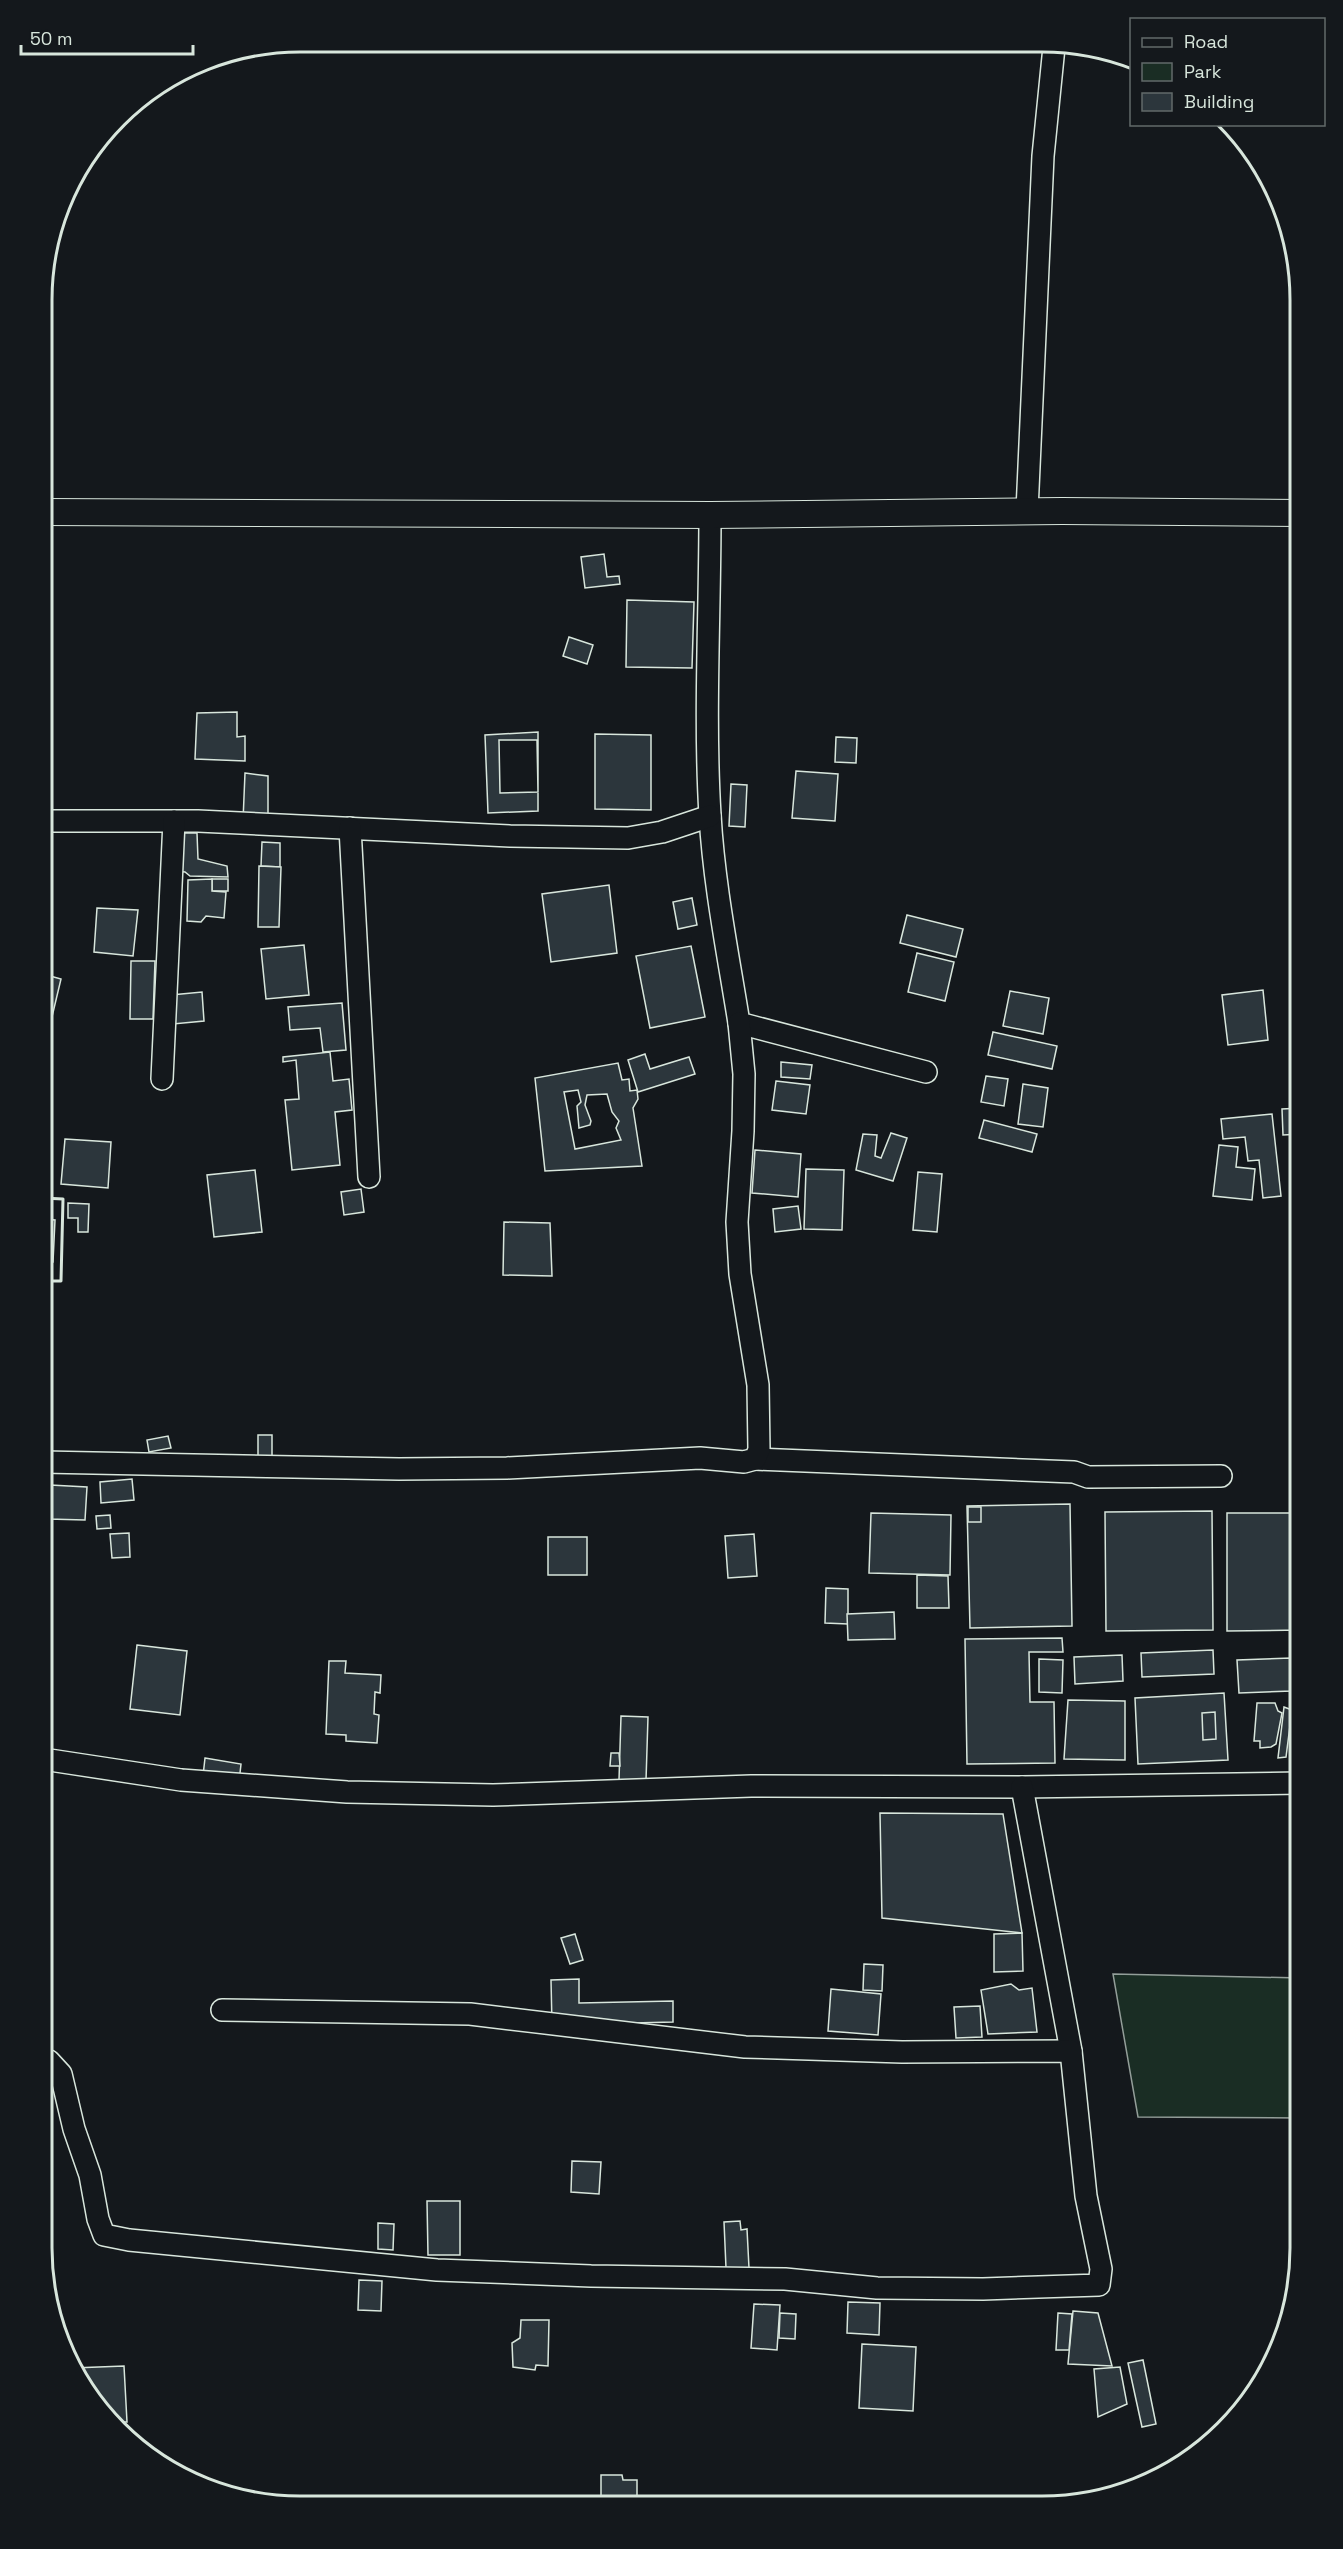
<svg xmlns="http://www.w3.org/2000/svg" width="1343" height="2549" viewBox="0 0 1343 2549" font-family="'Space Grotesk',sans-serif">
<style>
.green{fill:#1a2d24;stroke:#939e99;stroke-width:1.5}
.building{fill:#2c363c;stroke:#d8e6dc;stroke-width:1.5;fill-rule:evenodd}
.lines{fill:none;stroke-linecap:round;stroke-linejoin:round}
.minor-casing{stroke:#d8e6dc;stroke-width:24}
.tertiary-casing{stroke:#d8e6dc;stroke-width:28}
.minor{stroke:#14181c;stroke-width:21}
.tertiary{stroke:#14181c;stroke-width:26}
.wall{stroke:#d8e6dc;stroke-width:3}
.rim{fill:none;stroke:#d8e6dc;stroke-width:3}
</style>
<rect width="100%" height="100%" fill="#14181c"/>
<path class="green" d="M1113,1974L1301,1978L1300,2118L1138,2117Z"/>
<g class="building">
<path d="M604,554L607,577L619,576L620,584L585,588L581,557Z"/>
<path d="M627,600L694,602L692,668L626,667Z"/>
<path d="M569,637L593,645L587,664L563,656Z"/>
<path d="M237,712V737L245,736V761L195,759L197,713Z"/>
<path d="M538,732V811L488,813L485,735ZM499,740H537L538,792L500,793Z"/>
<path d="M595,734L651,735V810L595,809Z"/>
<path d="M836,737L857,738L856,763L835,762Z"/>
<path d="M44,767L52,769L48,791H44Z"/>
<path d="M796,771L838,774L835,821L792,818Z"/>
<path d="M245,773L268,776V820L243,821Z"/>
<path d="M731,784L747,785L745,827L729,826Z"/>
<path d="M179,833H197L198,859L227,866L228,877L190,876L185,872L175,871Z"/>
<path d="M262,842L280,843V867L261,866Z"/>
<path d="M259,866L281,867L279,927H258Z"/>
<rect x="212" y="879" width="16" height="12"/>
<path d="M212,879V891L226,892L224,918L206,916L201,922L187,921L188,880Z"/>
<path d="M609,885L617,953L551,962L542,894Z"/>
<path d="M692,898L697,925L678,929L673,902Z"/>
<path d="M97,908L138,910L133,956L94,952Z"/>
<path d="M907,915L963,929L956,957L900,943Z"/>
<path d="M304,945L309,995L266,999L261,949Z"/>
<path d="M691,946L705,1017L650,1028L636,956Z"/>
<rect x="1295" y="948" width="6" height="19"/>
<path d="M917,953L954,962L945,1001L908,992Z"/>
<path d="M131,961H155L153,1019H130Z"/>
<path d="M43,974L61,979L51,1021L43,1020Z"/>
<path d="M1263,990L1268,1040L1228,1045L1222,995Z"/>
<path d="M1010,991L1049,998L1043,1034L1003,1026Z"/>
<path d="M202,992L204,1021L173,1024L171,995Z"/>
<path d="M342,1003L346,1050L323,1052L320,1028L290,1030L288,1007Z"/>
<path d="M993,1032L1057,1046L1052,1069L988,1055Z"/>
<path d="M330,1052L333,1081L349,1079L352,1110L335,1112L340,1165L292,1170L285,1100L299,1099L296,1060L283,1062V1057Z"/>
<path d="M645,1054L650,1069L689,1057L695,1074L638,1092L628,1060Z"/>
<path d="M781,1062L812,1065L810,1079L781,1077Z"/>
<path d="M618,1063L622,1080L629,1079L630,1091L637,1090L638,1099L633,1108L642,1166L545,1171L535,1078ZM578,1090L581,1102L577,1106L579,1128L590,1125L591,1121L585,1105L587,1095L607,1094L612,1112L619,1121L616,1128L621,1140L575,1149L564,1092Z"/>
<path d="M986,1076L1008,1079L1004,1106L981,1102Z"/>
<path d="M776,1081L810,1085L806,1114L772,1110Z"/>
<path d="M1023,1084L1048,1088L1043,1127L1018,1124Z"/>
<path d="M1301,1108V1134L1283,1135L1282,1109Z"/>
<path d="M1272,1114L1281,1196L1263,1198L1259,1160L1248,1161L1245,1137L1223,1139L1221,1119Z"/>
<path d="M984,1120L1037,1134L1032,1152L979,1138Z"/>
<path d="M891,1133L907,1138L893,1181L856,1170L863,1134L877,1135L875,1156L881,1158Z"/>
<path d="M65,1139L111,1142L108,1188L61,1184Z"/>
<path d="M1219,1145L1238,1147L1236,1167L1255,1169L1252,1200L1213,1196Z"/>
<path d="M755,1150L801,1154L798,1197L752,1193Z"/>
<path d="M806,1169L844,1170L842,1230L804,1229Z"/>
<path d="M255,1170L262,1232L214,1237L207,1175Z"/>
<path d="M918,1172L942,1174L937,1232L913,1230Z"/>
<path d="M361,1189L364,1212L344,1215L341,1192Z"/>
<path d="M68,1203L89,1204L88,1232H78V1218H68Z"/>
<path d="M798,1206L801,1229L775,1232L773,1209Z"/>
<path d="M43,1219L55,1220L53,1262H43Z"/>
<path d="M504,1222L550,1223L552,1276L503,1275Z"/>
<rect x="258" y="1435" width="14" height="25"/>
<path d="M168,1436L171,1448L149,1452L147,1440Z"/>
<path d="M132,1479L134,1500L101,1503L100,1482Z"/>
<path d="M50,1485L87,1487L85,1520L48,1519Z"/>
<path d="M1070,1504L1072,1626L970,1628L967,1506Z"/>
<rect x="968" y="1507" width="13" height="15"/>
<path d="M1212,1511L1213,1630L1106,1631L1105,1512Z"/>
<path d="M871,1513L951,1515L950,1575L869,1573Z"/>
<path d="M1227,1513H1301V1630L1227,1631Z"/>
<path d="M110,1515L111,1528L97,1529L96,1516Z"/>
<path d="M129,1533L130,1557L112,1558L110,1534Z"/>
<path d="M754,1534L757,1576L728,1578L725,1536Z"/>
<rect x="548" y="1537" width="39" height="38"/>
<path d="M917,1575L948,1576L949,1608H917Z"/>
<path d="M826,1588L848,1589V1624L825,1623Z"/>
<path d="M894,1612L895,1639L848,1640L847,1614Z"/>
<path d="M1062,1638L1063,1652H1029L1030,1702H1054L1055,1763L967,1764L965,1639Z"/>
<path d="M137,1645L187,1651L180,1715L130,1709Z"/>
<path d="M1213,1650L1214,1674L1142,1677L1141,1653Z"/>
<path d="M1122,1655L1123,1681L1075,1684L1074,1657Z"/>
<path d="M1291,1658L1292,1691L1239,1693L1237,1660Z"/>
<path d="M1039,1659L1063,1660L1062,1693L1039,1692Z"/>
<path d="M329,1661H346L345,1673L381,1675L380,1693L375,1692L374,1714L379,1715L377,1743L346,1741V1735L326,1734Z"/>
<path d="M1224,1693L1228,1760L1138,1764L1135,1698Z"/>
<path d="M1068,1700L1125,1701V1760L1064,1759Z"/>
<path d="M1257,1703H1275L1278,1711L1282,1713L1276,1744L1271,1747L1260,1748V1741H1254Z"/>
<path d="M1284,1707L1292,1710L1286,1757L1278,1758Z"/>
<path d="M1215,1712L1216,1739L1203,1740L1202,1713Z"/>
<path d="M621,1716L648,1717L646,1781L619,1780Z"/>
<path d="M611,1753H619L620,1766H610Z"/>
<path d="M205,1758L241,1764L239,1782L203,1776Z"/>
<path d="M43,1784H46L52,1803L42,1805Z"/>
<path d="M47,1808L50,1819L42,1821V1809Z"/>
<path d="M880,1813L1003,1814L1022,1933L882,1918Z"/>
<path d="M1022,1933L1023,1971L994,1972V1934Z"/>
<path d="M575,1934L583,1960L570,1964L561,1938Z"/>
<path d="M864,1964L883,1965L882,1991L863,1990Z"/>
<path d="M579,1979V2003L673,2001V2022L552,2025L551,1980Z"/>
<path d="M1011,1984L1019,1990L1032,1988L1037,2032L988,2034L981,1990Z"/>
<path d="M831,1989L881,1994L878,2035L828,2031Z"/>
<path d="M980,2006L982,2037L956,2038L954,2007Z"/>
<path d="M572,2161L601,2162L599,2194L571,2192Z"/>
<path d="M427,2201H460V2255H428Z"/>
<path d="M740,2221L741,2230L747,2229L749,2268H726L724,2222Z"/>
<path d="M378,2223L394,2224L393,2250L378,2249Z"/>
<path d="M359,2280L382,2281L381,2311L358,2310Z"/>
<path d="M848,2302L880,2303L879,2335L847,2333Z"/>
<path d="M754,2304L780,2305L777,2350L751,2348Z"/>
<path d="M1073,2311L1098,2313L1112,2366L1068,2364Z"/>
<path d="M780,2313L796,2314L795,2339L779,2338Z"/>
<path d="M1058,2313L1072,2314L1069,2350H1056Z"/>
<path d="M521,2320H549L548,2366L536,2365L535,2370L513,2367L512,2343L520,2338Z"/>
<path d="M862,2344L916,2347L913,2411L859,2408Z"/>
<path d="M1143,2360L1156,2424L1142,2427L1128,2363Z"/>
<path d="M124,2366L127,2422H112L86,2393L73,2368Z"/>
<path d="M1120,2367L1127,2404L1098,2417L1094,2369Z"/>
<path d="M601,2475H622L623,2480H637V2506H601Z"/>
</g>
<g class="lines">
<defs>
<g id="minor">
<path d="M1027,511L1043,156L1054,47"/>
<path d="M710,515C710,615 704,716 710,815C714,885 728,954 739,1023L926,1072"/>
<path d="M44,821H198L510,836L628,838L662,832L710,816"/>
<path d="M350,828L369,1177"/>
<path d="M162,1079L174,821"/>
<path d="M755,1459L1074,1472L1088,1477L1221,1476"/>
<path d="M43,1462L399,1469L507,1468L700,1458L744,1462L755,1459L759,1450L758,1385L740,1274L737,1222L743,1131L744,1074L739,1023"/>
<path d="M43,1759L181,1780L347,1792L493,1795L751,1786L1022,1787L1301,1783"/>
<path d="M1022,1787L1071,2051"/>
<path d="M42,2062L49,2061L61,2074L74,2129L90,2175L98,2219L104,2235L129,2240L437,2270L591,2276L785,2279L877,2288L983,2289L1099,2285L1101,2269L1086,2196L1071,2051L902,2052L745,2047L470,2014L222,2010"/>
</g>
<path id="tertiary" d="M44,512L710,515L1062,511L1301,513"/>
</defs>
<use href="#minor" class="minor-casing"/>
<use href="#tertiary" class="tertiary-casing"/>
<use href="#minor" class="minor"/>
<use href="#tertiary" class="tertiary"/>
<path class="wall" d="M43,1281H61L63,1199L43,1198"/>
</g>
<path d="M0 0H1343V2549H0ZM300 52H1042A248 248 0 0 1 1290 300V2248A248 248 0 0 1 1042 2496H300A248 248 0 0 1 52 2248V300A248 248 0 0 1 300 52Z" fill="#14181c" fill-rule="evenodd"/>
<path class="rim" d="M300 52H1042A248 248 0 0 1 1290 300V2248A248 248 0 0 1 1042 2496H300A248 248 0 0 1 52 2248V300A248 248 0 0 1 300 52Z"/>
<rect x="1130" y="18" width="195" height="108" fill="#14181c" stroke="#626a69" stroke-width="1.5"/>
<rect x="1142" y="38" width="30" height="9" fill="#14181c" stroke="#626a69" stroke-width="1.5"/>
<text x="1184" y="48" font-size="18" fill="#d8e6dc">Road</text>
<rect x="1142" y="63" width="30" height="18" fill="#1a2d24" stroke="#626a69" stroke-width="1.5"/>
<text x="1184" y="78" font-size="18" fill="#d8e6dc">Park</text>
<rect x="1142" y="93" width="30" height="18" fill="#2c363c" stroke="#626a69" stroke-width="1.5"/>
<text x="1184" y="108" font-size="18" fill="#d8e6dc">Building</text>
<path d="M21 45v9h172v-9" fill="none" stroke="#d8e6dc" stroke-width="3"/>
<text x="30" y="45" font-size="18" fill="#d8e6dc" stroke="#14181c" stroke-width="4.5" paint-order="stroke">50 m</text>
</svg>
